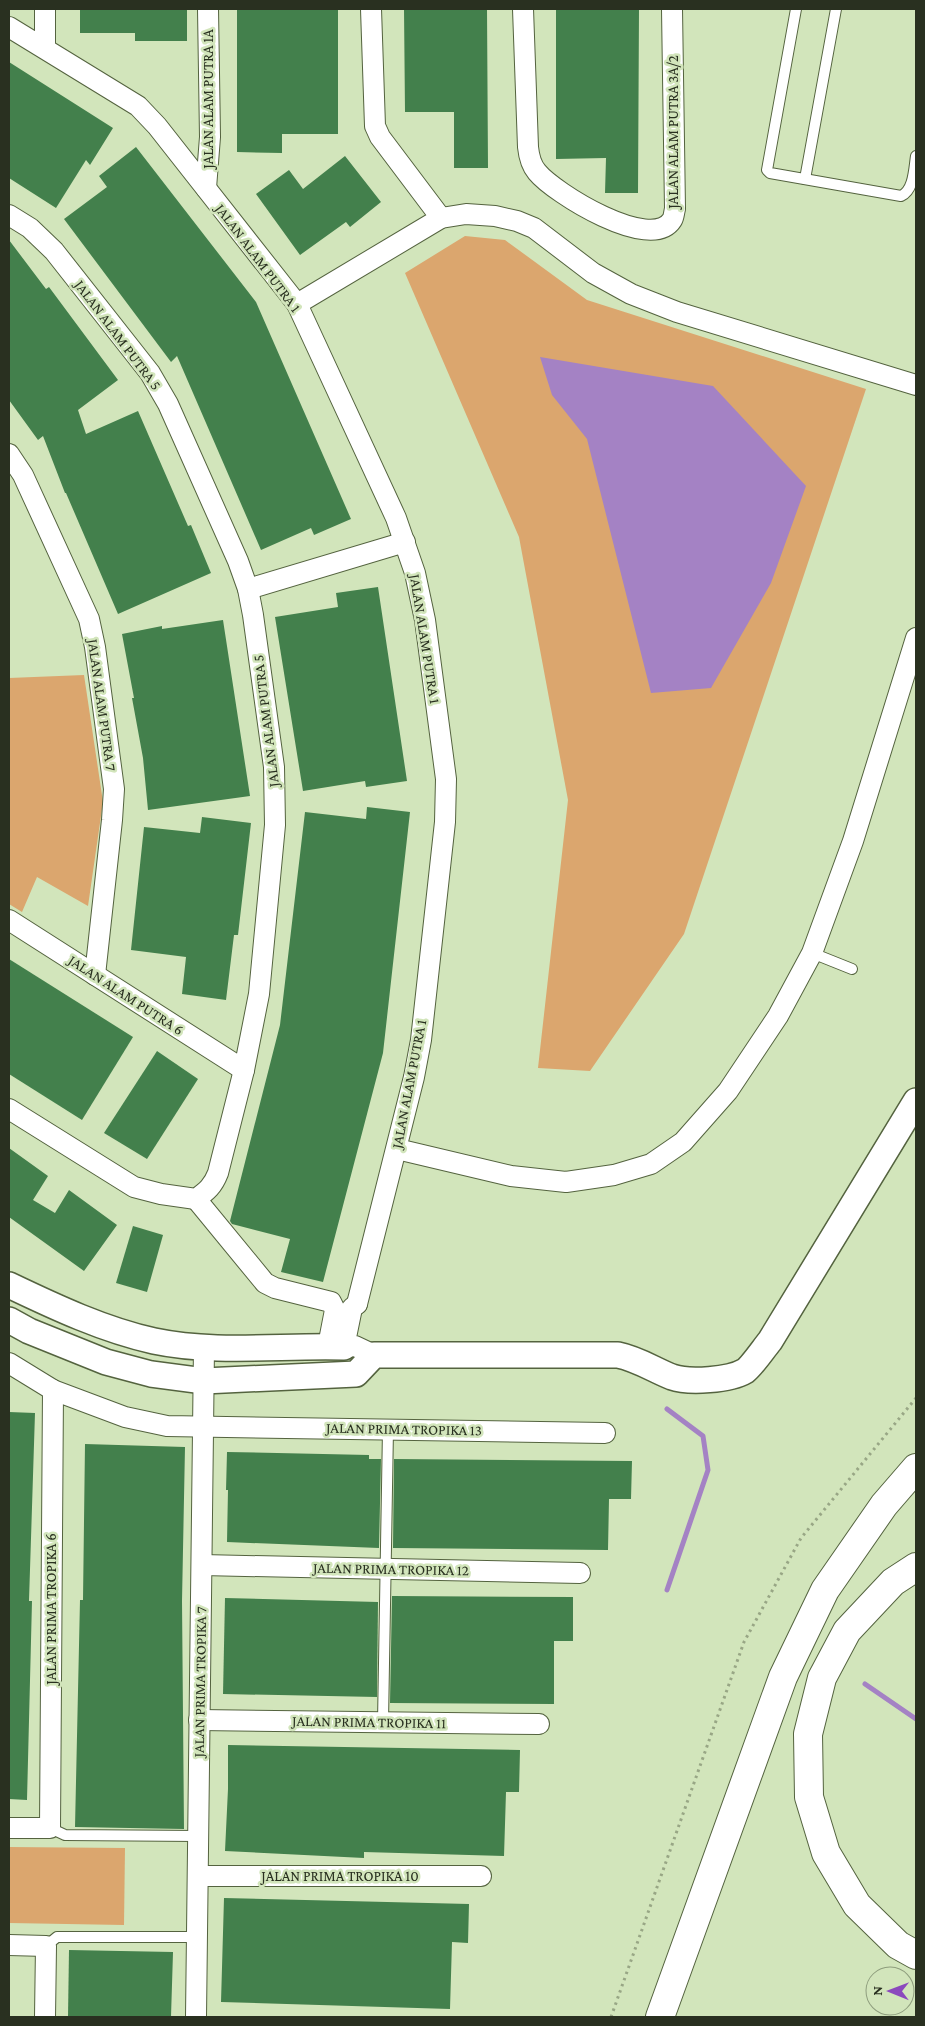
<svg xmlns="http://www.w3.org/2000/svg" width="925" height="2026" viewBox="0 0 925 2026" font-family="'Crimson Pro',serif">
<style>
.green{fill:#dba66e}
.water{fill:#a482c4}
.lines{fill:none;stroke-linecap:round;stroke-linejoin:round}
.stream{stroke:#a482c4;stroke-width:5}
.building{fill:#43804c}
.service-casing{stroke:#54633f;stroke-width:12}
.minor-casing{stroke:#54633f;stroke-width:22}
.tertiary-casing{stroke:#54633f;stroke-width:28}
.motorway-casing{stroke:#54633f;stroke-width:30}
.path{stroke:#98a685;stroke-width:3;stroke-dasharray:2.5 4;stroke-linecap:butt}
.service{stroke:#fff;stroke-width:10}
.minor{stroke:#fff;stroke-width:20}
.tertiary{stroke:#fff;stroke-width:25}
.motorway{stroke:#fff;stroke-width:28}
.labels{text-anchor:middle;stroke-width:5;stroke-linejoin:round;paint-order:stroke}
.street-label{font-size:15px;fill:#293020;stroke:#d2e5bb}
</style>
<rect width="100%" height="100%" fill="#d2e5bb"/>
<g class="green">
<path d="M465,236L505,240L587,300L866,389L684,934L590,1071L538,1068L568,800L519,537L405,273Z"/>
<path d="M84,675L103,802L88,906L37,877L22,912L9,904V678Z"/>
<path d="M9,1847L125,1848L124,1925L9,1923Z"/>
</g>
<path class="water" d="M540,357L713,386L806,486L771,583L711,688L651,693L587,439L552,395Z"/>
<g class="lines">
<g class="stream">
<path d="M667,1409L703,1436L708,1470L667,1590"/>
<path d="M865,1684L916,1719"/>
</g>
</g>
<g class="building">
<path d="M80,9H187V41H135V33H80Z"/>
<path d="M237,9H338V134H282V153L237,152Z"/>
<path d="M404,9H487L488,168H454V112H405Z"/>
<path d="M556,9H639L638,193H605L606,158L556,159Z"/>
<path d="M9,62L113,128L90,165L86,160L56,208L9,178Z"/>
<path d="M136,147L256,302L351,519L314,535L311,528L261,550L177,356L171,362L64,219L107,187L99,176Z"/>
<path d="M345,156L381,202L350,227L346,222L300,255L256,194L289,170L303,189Z"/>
<path d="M9,240L46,289L49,287L118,380L78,410L86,434L138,411L188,526L191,525L211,573L118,614L66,493H65L43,436L38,440L9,400Z"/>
<path d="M378,587L407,781L366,787L365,781L303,791L275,617L338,607L336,593Z"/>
<path d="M223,620L250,796L148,810L143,758L132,698H134L122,634L162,626V629Z"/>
<path d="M367,807L410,812L383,1053L323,1282L281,1272L290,1239L232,1224L230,1221L280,1025L305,812L366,819Z"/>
<path d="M202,817L251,823L238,935H234L226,1000L182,994L186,957L131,950L144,827L200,833Z"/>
<path d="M9,959L133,1037L82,1120L9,1074Z"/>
<path d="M157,1051L198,1079L147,1159L104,1133Z"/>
<path d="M9,1148L48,1176L33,1200L55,1213L69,1190L117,1225L84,1271L9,1217Z"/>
<path d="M133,1226L163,1235L147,1292L116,1283Z"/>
<path d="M9,1412L35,1413L29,1601H32L27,1800L9,1799Z"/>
<path d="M85,1444L185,1447L182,1601L184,1829L75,1827L80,1600H83Z"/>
<path d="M227,1452L369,1455V1459H381L379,1548L227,1542L228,1490H226Z"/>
<path d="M394,1459L632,1461L631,1499H609L608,1550L393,1548Z"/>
<path d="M392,1596L573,1597V1641H554V1704L390,1703Z"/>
<path d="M225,1598L378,1602L377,1697L223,1694Z"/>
<path d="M228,1745L520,1750L519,1792H506L504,1856L364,1852V1858L225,1851L228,1789Z"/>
<path d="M224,1898L469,1904L468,1943L452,1942L450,2009L221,2002Z"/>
<path d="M69,1950L173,1952L171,2017H68Z"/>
</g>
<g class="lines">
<defs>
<g id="service">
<path d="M796,9L767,170L770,173L901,196C914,190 914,169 916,156"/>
<path d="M805,179L836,9"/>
<path d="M812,953L852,969"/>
<path d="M383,1722L388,1429"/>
<path d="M50,1828L65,1835L198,1836"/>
<path d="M46,1946L57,1937H197"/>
</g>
<g id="minor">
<path d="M371,9L375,126L380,137L441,218"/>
<path d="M523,9L528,147C529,157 531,165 537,172C554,193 651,253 672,220C674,217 674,212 675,209L672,9"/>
<path d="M9,27L138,106L157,126L297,304L396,518L415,573L425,620L446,779L445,822L421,1040L414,1077L357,1304"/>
<path d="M45,48V9"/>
<path d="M206,188L210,137L208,9"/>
<path d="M9,215L30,228L54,251L150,373L168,404L238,561L248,589L253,615L274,767L275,825L259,994L244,1070L218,1173C213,1186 207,1191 196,1199L161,1194L134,1187L9,1109"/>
<path d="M297,304L441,218L466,214L495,216L517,221L534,228L593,273L631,294L677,312L916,385"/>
<path d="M9,454L23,475L89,619L95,647L114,789L112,820L95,975"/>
<path d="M248,589L405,542"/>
<path d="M9,920L244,1070"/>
<path d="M397,1149L511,1176L566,1182L614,1175L651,1164L683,1142L728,1091L778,1016L812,953L853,841L916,638"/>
<path d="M196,1199L265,1283L275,1288L331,1302L335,1310L328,1346"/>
<path d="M357,1304L352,1308L344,1347L355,1346L374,1355"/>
<path d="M9,1363L53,1390L125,1417L167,1426L605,1433"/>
<path d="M202,1565L580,1573"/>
<path d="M199,1720L539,1724"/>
<path d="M9,1828H50L53,1390"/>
<path d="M198,1876H481"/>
<path d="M9,1945L46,1946L45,2017"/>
<path d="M196,2017L204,1347"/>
</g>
<g id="tertiary">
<path d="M9,1285C55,1307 104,1330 154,1341C216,1354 282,1345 344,1347"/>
<path d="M9,1320L29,1331L106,1362L151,1374L204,1381L356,1374L374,1355H618C638,1359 654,1370 672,1377C689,1383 730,1380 745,1371C752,1366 764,1348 770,1341L916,1101"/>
</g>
<g id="motorway">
<path d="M916,1567L893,1582L847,1631L822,1678L808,1734L809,1797L826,1853L857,1905L898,1945L916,1955"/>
<path d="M660,2017L783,1677L825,1590L884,1505L916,1468"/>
</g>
</defs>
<use href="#service" class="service-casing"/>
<use href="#minor" class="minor-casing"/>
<use href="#tertiary" class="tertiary-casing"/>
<use href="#motorway" class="motorway-casing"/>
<path class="path" d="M611,2017L744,1642L801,1538L916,1398"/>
<use href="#service" class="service"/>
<use href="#minor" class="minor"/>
<use href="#tertiary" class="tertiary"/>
<use href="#motorway" class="motorway"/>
</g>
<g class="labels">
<g class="street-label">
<text transform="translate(208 99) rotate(-90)" y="5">JALAN ALAM PUTRA 1A</text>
<text transform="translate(673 132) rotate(-90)" y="5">JALAN ALAM PUTRA 3A/2</text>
<text transform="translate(258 258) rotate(53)" y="5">JALAN ALAM PUTRA 1</text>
<text transform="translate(118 335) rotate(53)" y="5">JALAN ALAM PUTRA 5</text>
<text transform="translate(425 639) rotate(81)" y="5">JALAN ALAM PUTRA 1</text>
<text transform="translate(102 705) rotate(82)" y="5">JALAN ALAM PUTRA 7</text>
<text transform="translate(266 721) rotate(-97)" y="5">JALAN ALAM PUTRA 5</text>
<text transform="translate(126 995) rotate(33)" y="5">JALAN ALAM PUTRA 6</text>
<text transform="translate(409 1084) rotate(-79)" y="5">JALAN ALAM PUTRA 1</text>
<text transform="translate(404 1429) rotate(1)" y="5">JALAN PRIMA TROPIKA 13</text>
<text transform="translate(391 1569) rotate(1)" y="5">JALAN PRIMA TROPIKA 12</text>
<text transform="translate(51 1609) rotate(-90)" y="5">JALAN PRIMA TROPIKA 6</text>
<text transform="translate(200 1682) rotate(-89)" y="5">JALAN PRIMA TROPIKA 7</text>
<text transform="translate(369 1722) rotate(1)" y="5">JALAN PRIMA TROPIKA 11</text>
<text x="340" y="1881">JALAN PRIMA TROPIKA 10</text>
</g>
</g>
<rect width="925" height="2026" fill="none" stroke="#293020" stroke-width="20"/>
<g transform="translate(890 1991) rotate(271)"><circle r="24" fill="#d2e5bb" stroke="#8e9d7d"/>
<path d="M0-4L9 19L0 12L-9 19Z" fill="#8b49bd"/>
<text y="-8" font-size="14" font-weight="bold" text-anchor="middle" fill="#293020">N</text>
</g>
</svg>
